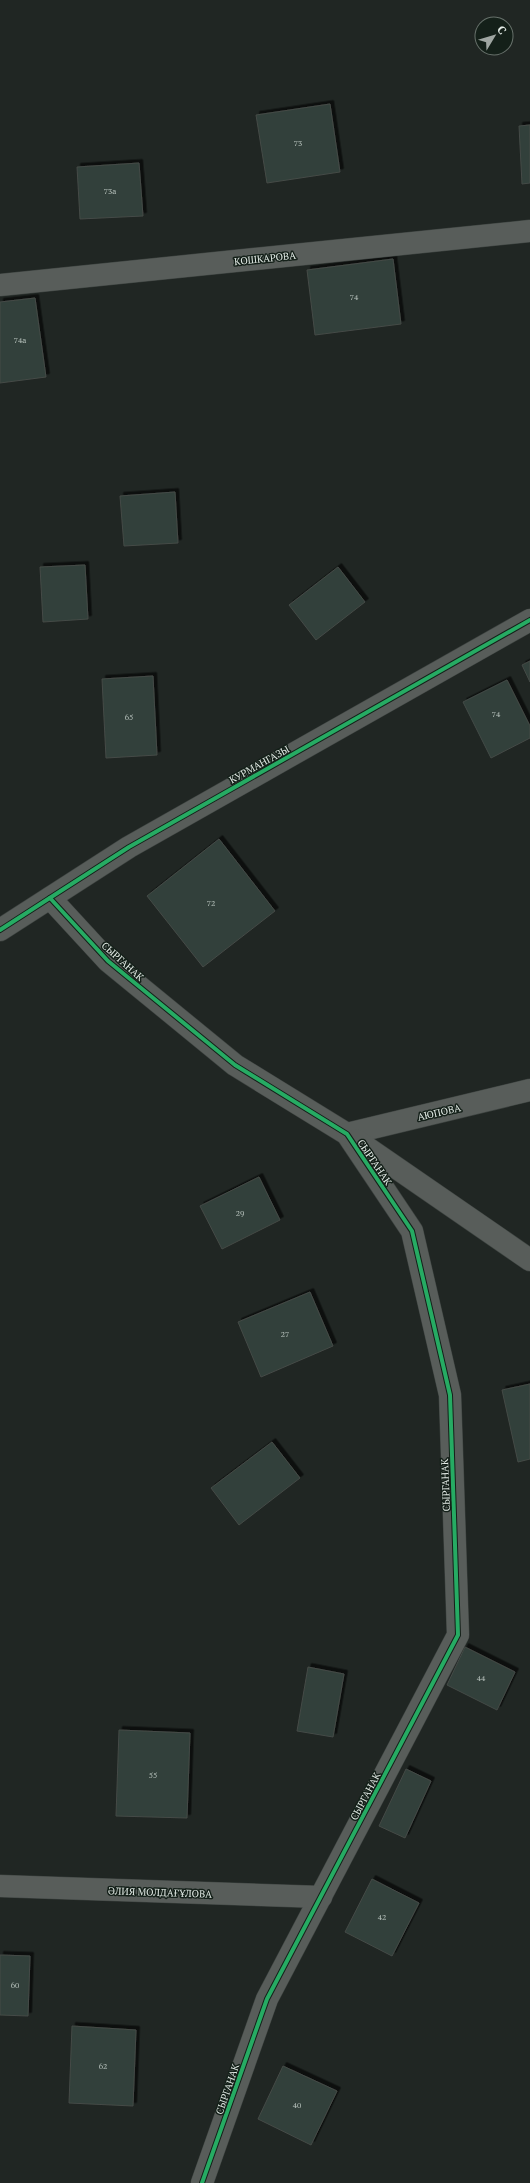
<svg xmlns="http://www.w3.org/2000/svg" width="530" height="2183" viewBox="0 0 530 2183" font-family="'PT Serif',serif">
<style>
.building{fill:#31413a;stroke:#454a47;filter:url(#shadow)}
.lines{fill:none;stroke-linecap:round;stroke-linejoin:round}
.minor-casing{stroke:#3d4340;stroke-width:23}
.minor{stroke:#585d5a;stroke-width:22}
.cycleway-casing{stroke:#142019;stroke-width:6}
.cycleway{stroke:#26ab63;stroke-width:4}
.labels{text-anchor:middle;stroke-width:3;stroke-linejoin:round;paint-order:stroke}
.number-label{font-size:8px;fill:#b6c0bb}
.street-label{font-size:10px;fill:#e3ebe6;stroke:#142019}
</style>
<defs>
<filter id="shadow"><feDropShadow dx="3.5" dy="-3.5" stdDeviation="0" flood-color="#0009"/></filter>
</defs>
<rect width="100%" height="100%" fill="#202623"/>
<g class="building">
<path d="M330,104L340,172L267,183L256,115Z"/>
<path d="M530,125V183L522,184L519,126Z"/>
<path d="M139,163L143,216L80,219L77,167Z"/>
<path d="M393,259L401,324L315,335L307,270Z"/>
<path d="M35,298L46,377L0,383V302Z"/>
<path d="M175,492L178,543L124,546L120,496Z"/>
<path d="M85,565L88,619L43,622L40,567Z"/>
<path d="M338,567L365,602L316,640L289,605Z"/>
<path d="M530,661V682L522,665Z"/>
<path d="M153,676L157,755L106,758L102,679Z"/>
<path d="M507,680L530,726V738L491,758L463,702Z"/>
<path d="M219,839L275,911L203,967L147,896Z"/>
<path d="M259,1177L280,1220L222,1249L200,1206Z"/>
<path d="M310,1292L333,1346L261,1377L238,1322Z"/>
<path d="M530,1384V1459L518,1462L502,1390Z"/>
<path d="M272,1442L300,1478L239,1525L211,1488Z"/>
<path d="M465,1647L515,1672L497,1710L447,1685Z"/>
<path d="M308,1667L344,1674L333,1737L297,1731Z"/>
<path d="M119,1730L190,1733L187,1818L116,1816Z"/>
<path d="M406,1769L431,1781L405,1838L379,1826Z"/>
<path d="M372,1879L419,1903L392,1956L345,1932Z"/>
<path d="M0,1955L30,1956L28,2016L0,2015Z"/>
<path d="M72,2026L136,2030L133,2106L69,2103Z"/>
<path d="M283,2066L337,2091L311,2145L258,2119Z"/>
</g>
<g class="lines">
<defs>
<g id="minor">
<path d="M0,285L530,231"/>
<path d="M50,898L108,961L235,1065L347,1134L412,1231L450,1395L458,1635L267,1999L202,2183"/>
<path d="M0,930L129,847L530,620"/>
<path d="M347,1134L530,1090"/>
<path d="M356,1140L530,1260"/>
<path d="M0,1886L321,1897"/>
</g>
</defs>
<use href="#minor" class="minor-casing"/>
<use href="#minor" class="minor"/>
<defs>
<g id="cycleway">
<path d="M50,898L108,961L235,1065L347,1134L412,1231L450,1395L458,1635L267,1999L202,2183"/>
<path d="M0,930L129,847L530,620"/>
</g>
</defs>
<use href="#cycleway" class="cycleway-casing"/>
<use href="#cycleway" class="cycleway"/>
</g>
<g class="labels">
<g class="number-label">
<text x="298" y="146">73</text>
<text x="110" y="194">73а</text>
<text x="354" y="300">74</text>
<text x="20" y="343">74а</text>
<text x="496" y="717">74</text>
<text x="129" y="720">65</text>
<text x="211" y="906">72</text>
<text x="240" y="1216">29</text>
<text x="285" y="1337">27</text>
<text x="481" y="1681">44</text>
<text x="153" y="1778">55</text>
<text x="382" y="1920">42</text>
<text x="15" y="1988">60</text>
<text x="103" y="2069">62</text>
<text x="297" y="2108">40</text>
</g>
<g class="street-label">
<text transform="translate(265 258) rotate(-6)" y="4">КОШКАРОВА</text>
<text transform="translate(259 764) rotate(-29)" y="4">КУРМАНГАЗЫ</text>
<text transform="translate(123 961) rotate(42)" y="4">СЫРГАНАК</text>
<text transform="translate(439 1112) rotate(-13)" y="4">АЮПОВА</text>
<text transform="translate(375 1162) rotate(56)" y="4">СЫРГАНАК</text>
<text transform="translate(445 1485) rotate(-92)" y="4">СЫРГАНАК</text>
<text transform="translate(365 1796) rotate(-62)" y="4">СЫРГАНАК</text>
<text transform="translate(160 1892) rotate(2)" y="4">ӘЛИЯ МОЛДАҒҰЛОВА</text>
<text transform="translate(227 2089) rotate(-71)" y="4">СЫРГАНАК</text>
</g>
</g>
<g transform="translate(494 36) rotate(52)"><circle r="19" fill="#142019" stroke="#67716b"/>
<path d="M0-3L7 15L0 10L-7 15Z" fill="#9fa6a2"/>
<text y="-6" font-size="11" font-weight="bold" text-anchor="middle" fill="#e3ebe6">С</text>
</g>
</svg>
